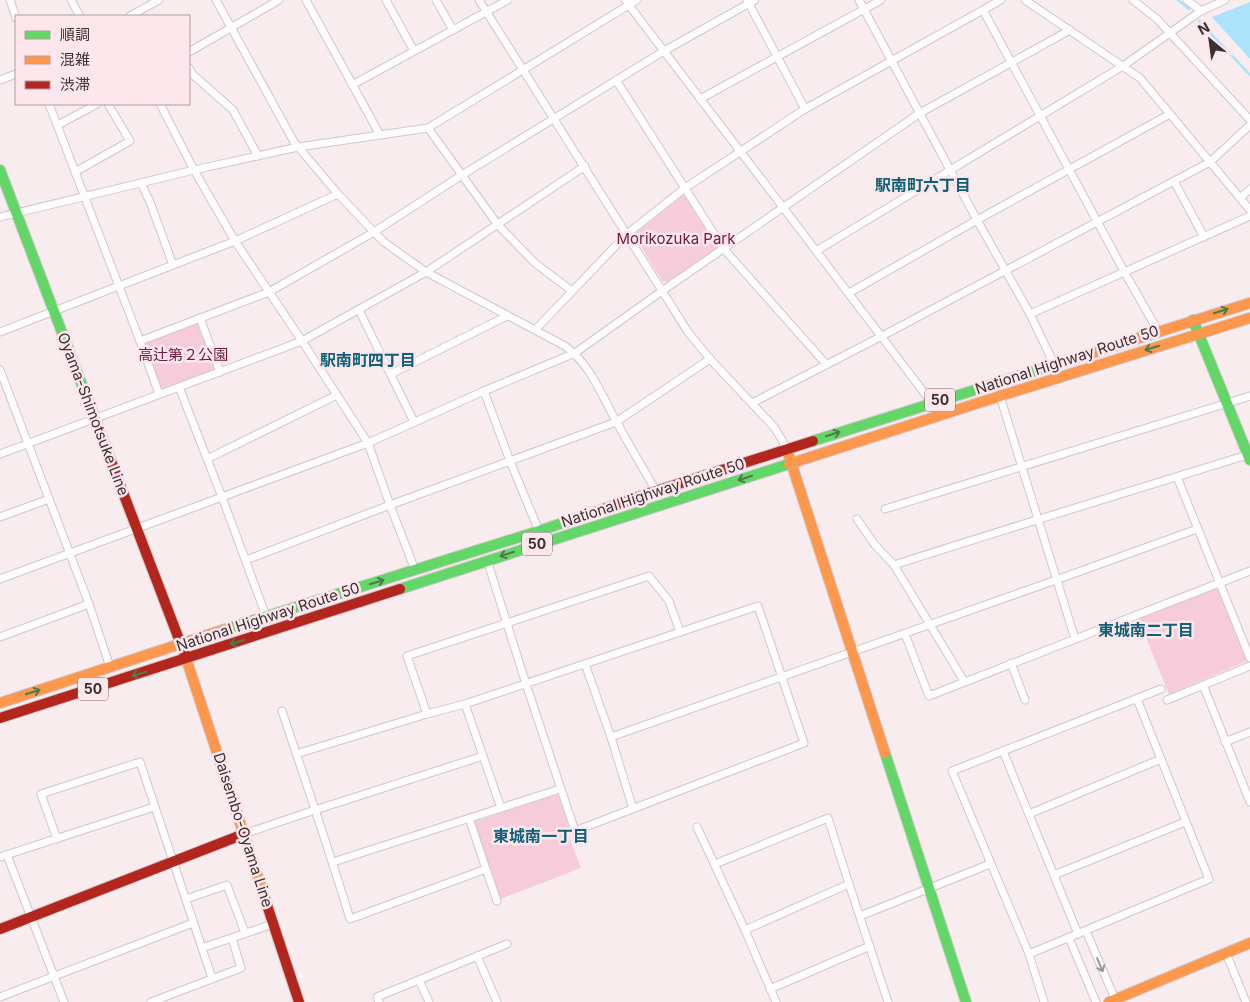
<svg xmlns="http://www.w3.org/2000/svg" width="1250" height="1002" viewBox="0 0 1250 1002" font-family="Inter,'Noto Sans JP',sans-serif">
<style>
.green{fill:#f6ccda}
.water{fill:#aae3fa}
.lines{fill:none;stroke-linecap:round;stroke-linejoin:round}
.stream{stroke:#aae3fa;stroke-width:2.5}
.street-casing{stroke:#d1c7ca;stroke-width:9}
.fast-casing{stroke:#d1c7ca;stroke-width:12}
.slow-casing{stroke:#d1c7ca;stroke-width:12}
.jam-casing{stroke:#d1c7ca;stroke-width:12}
.street{stroke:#fefcfd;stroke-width:7}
.fast{stroke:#63d668;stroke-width:10}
.slow{stroke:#ff974d;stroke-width:10}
.jam{stroke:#b3261e;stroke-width:10}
.oneway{stroke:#4c7b4b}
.oneway2{stroke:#9c9698}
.labels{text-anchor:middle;stroke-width:5;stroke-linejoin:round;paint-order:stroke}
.shield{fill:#fee6ed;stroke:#75676b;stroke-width:1}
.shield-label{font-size:14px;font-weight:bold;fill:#3a3033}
.park-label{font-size:15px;fill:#6f1940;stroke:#fee6ed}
.street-label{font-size:15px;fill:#3a3033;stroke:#fee6ed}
.neighbourhood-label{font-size:16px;font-weight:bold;fill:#0f6077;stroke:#fee6ed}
</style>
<rect width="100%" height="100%" fill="#f8ecef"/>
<g class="green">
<path d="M682,196H685L718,245L717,249L669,282L662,281L636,238L637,232Z"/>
<path d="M199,320L218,371L160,393L142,342Z"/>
<path d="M1214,588L1219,591L1247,661L1169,694L1138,618Z"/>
<path d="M558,794L570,830L568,834L581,868L500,899L473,822Z"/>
</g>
<path class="water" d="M1250,2V59L1212,17Z"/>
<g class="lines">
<g class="stream">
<path d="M1178,0L1189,9"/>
<path d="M1199,21L1250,75"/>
</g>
<defs>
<g id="street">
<path d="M10,0L16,18"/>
<path d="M71,0L80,16"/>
<path d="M216,0L294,142L338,194L374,232L384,242L426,272L565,346C590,364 601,394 616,421C629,445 643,468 656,491"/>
<path d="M306,0L380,135"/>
<path d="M386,0L414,51"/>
<path d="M436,0L453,30"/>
<path d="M479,0L688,332L710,359L774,427L782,440L786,449"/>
<path d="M625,0L932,403"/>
<path d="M747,0L805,109"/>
<path d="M859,0L977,220L1030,314L1054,364"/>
<path d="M1025,0L1140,78L1250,210"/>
<path d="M1133,0L1157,19L1250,120"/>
<path d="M1187,0L1201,11"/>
<path d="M983,10L1125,273L1158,331"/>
<path d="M130,16L159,0"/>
<path d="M189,52L279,0"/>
<path d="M189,68L192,74L233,110L258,156"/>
<path d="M0,80L16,74"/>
<path d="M616,80L723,248L826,364"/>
<path d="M352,85L508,0"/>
<path d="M700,99L881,0"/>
<path d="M49,104L140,341L159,394"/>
<path d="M160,104L194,170L235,241L302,341L368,443L390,505L415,570"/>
<path d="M58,125L97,104"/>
<path d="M428,128L498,225L535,263L572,291"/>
<path d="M75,172L130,141L108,104"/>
<path d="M1174,181L1204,237"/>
<path d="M141,183L150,202L173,265"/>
<path d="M1240,198L1250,189"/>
<path d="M0,217L194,170L298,147L428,128L637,0"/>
<path d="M816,251L1123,66L1201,11L1225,0"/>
<path d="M849,293L977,220L1170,114"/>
<path d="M359,310L414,422"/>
<path d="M1030,314L1250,216"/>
<path d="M200,318L220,372"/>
<path d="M536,329L627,234L685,188L805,109L1001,0"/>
<path d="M0,332L235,241L338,194"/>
<path d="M140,341L269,292L374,232L462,175L664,51L755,0"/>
<path d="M0,370L89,604L110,667"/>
<path d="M391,374L507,316"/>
<path d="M179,387L222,497L266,616"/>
<path d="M484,391L510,461L539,531"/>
<path d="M1000,396L1075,639"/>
<path d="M752,403L882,336L1210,162L1250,125"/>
<path d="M0,454L302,341L426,272L585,166"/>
<path d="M207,459L337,395"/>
<path d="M1177,477L1250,658"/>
<path d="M885,509L1250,396"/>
<path d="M0,517L49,499"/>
<path d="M857,519L875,545L894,565L964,681"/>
<path d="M246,560L390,505L616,422L710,359"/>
<path d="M894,565C1012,527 1131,491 1250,454"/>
<path d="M0,579L368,443L484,391L575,353L662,291L920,113L1070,30"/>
<path d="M905,634L929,696L1250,571"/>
<path d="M0,637L89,604"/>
<path d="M1011,663L1025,700"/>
<path d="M585,664L611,737L633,809"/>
<path d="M1203,685L1250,802"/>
<path d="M1167,700L1250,666"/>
<path d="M465,704L501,808"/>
<path d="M282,711C305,780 329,849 350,919L486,869L469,818"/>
<path d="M427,714L407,656L649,576L669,601L680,632"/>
<path d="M611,737L1056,580L1197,529"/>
<path d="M1225,742L1250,732"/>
<path d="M1003,751L1078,934"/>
<path d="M296,754L427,714L465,704L758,606L804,743L575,831L526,684L487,560"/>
<path d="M1029,814L1161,759"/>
<path d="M697,827L745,930L776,1002"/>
<path d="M244,834L315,810L483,756"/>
<path d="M57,839L41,794L140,762L212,978"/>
<path d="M7,855L64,1002"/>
<path d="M0,857L154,807"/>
<path d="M333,862L560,789"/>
<path d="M715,864L828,818L849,884L888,1002"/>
<path d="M486,869L497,901"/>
<path d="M1054,875L1185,822"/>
<path d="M186,899L227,885L245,933"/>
<path d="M860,916L990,864"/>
<path d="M745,930L849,884"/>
<path d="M1086,931L1115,999"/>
<path d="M1069,938L1096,1002"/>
<path d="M202,948L273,924"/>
<path d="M1226,953L1246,1002"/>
<path d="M1029,954L1209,879L1137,699"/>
<path d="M477,956L497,1002"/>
<path d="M419,980L429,1002"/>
<path d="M770,989L870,946"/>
<path d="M0,997L193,923"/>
<path d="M151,1002L241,968L232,938"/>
<path d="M379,1002L377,997L507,944"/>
<path d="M1044,1002L1029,954L952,771L1161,689"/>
</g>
<g id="fast">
<path d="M0,170L98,427"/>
<path d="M1193,320L1250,460"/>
<path d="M813,441L1089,354"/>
<path d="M400,589L789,464"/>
<path d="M229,628L539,531L592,513"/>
<path d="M885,753L966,1002"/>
</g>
<g id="slow">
<path d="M1089,354L1250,303"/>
<path d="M789,456L885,753"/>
<path d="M789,464L1000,396L1250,318"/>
<path d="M185,655L265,899"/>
<path d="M0,703L229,628"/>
<path d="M1109,1002L1250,943"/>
</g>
<g id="jam">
<path d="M98,427L185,655"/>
<path d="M592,513L656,491L813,441"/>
<path d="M0,718L400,589"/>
<path d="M265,899L299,1002"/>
<path d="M0,929L244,834"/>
</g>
</defs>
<use href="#street" class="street-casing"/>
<use href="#fast" class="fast-casing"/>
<use href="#slow" class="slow-casing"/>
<use href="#jam" class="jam-casing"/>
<use href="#street" class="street"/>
<use href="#fast" class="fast"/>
<use href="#slow" class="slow"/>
<use href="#jam" class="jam"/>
</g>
<defs><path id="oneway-shaft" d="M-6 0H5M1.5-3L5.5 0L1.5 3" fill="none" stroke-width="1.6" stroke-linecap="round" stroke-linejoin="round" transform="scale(1.25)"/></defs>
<g class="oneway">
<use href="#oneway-shaft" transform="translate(1221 311) rotate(-17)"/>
<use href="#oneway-shaft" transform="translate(1152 348) rotate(163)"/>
<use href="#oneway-shaft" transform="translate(833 434) rotate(-18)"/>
<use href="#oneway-shaft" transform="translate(745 478) rotate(162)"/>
<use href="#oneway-shaft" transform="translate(507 554) rotate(162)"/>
<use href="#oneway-shaft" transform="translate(377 582) rotate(-17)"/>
<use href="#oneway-shaft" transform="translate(237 642) rotate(162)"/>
<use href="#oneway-shaft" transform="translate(139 674) rotate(162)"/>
<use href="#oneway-shaft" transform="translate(33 692) rotate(-18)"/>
</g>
<use class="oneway2" href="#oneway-shaft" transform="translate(1100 965) rotate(67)"/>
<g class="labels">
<g class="shield">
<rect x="925" y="388.5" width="30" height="23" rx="4"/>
<rect x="522" y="532.5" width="30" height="23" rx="4"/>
<rect x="78" y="677.5" width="30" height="23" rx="4"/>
</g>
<g class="shield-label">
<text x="940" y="405">50</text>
<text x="537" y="549">50</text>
<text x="93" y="694">50</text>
</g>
<g class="park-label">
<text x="676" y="244">Morikozuka Park</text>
<text x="183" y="360">高辻第２公園</text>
</g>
<g class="street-label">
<text transform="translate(1067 360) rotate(-18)" y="5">National Highway Route 50</text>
<text transform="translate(93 414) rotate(69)" y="5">Oyama-Shimotsuke Line</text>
<text transform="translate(653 493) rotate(-18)" y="5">National Highway Route 50</text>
<text transform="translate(268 617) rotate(-18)" y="5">National Highway Route 50</text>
<text transform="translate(243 830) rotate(72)" y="5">Daisembo-Oyama Line</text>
</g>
<g class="neighbourhood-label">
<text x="923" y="191">駅南町六丁目</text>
<text x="368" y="366">駅南町四丁目</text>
<text x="1146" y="636">東城南二丁目</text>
<text x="541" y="842">東城南一丁目</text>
</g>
</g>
<rect x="15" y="15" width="175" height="90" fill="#fee6ed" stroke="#b09da3"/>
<rect x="25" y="31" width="25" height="8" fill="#63d668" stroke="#b09da3"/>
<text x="60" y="40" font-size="15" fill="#3a3033">順調</text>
<rect x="25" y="56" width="25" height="8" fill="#ff974d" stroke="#b09da3"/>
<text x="60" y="65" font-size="15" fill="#3a3033">混雑</text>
<rect x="25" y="81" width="25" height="8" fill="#b3261e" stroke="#b09da3"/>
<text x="60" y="90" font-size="15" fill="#3a3033">渋滞</text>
<g transform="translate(1210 40) rotate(331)" stroke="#fee6ed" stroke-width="4" paint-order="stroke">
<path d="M0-4L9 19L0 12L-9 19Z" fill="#3a3033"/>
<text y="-8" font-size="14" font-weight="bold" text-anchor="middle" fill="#3a3033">N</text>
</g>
</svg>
